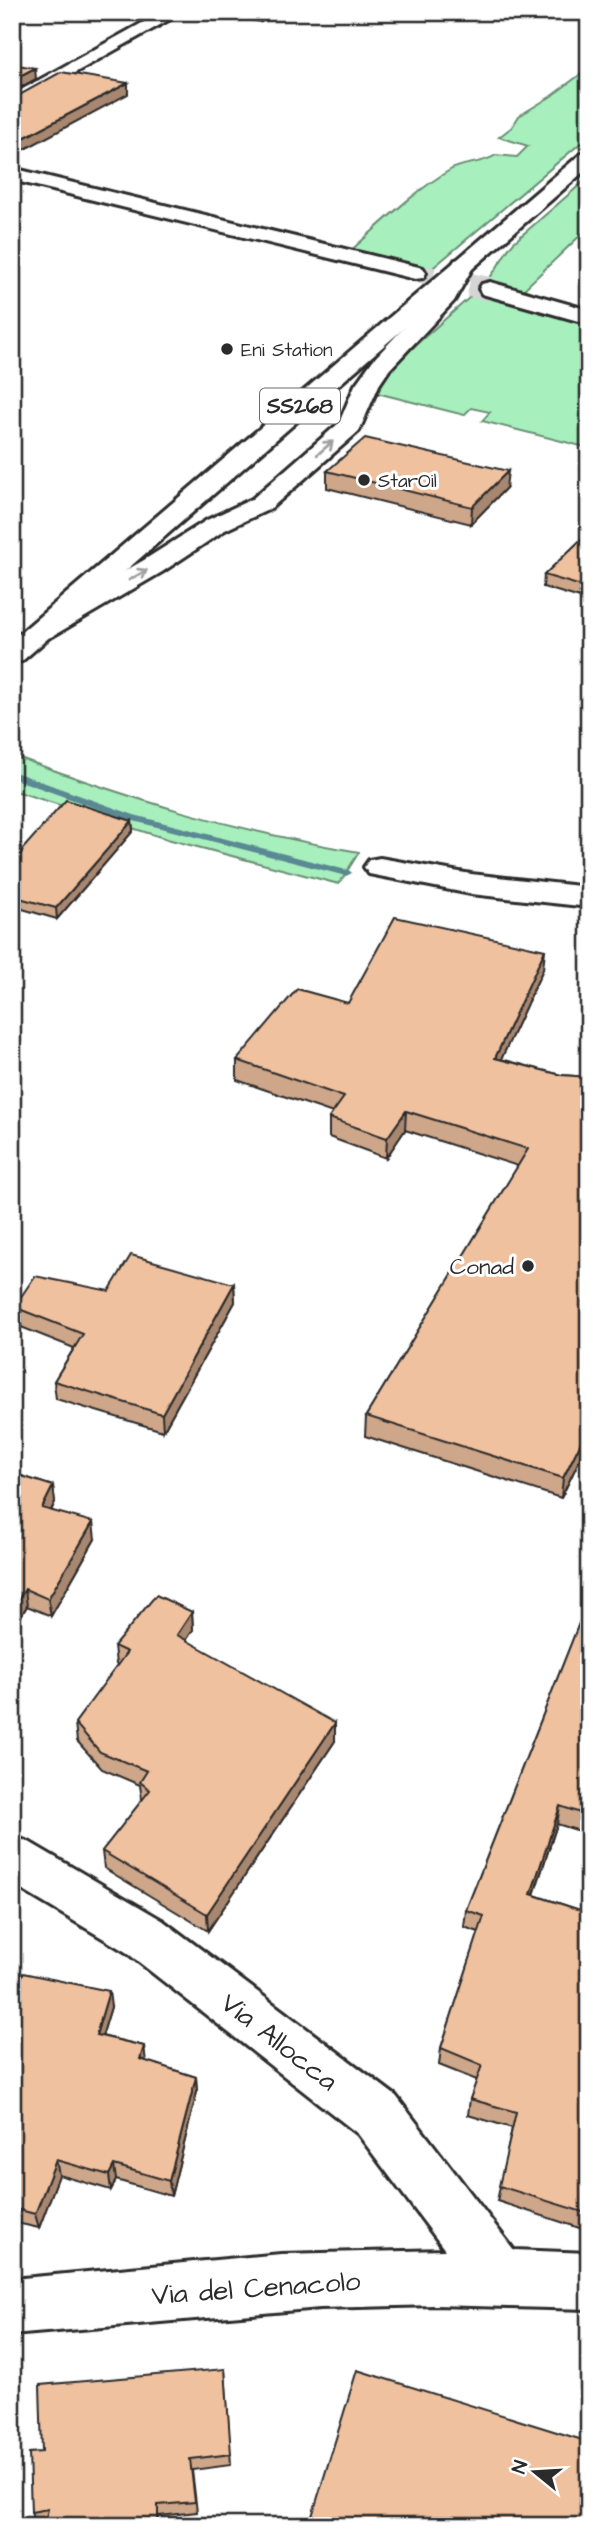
<svg xmlns="http://www.w3.org/2000/svg" width="601" height="2538" viewBox="0 0 601 2538" font-family="'Architects Daughter',sans-serif">
<style>
.green{fill:#a7efbc;stroke:#698d74;stroke-width:2}
.lines{fill:none;stroke-linecap:round;stroke-linejoin:round}
.stream{fill:#5a8893;fill-rule:evenodd}
.minor-tunnel-far1{stroke:#d5d5d5;stroke-width:19;stroke-dasharray:19 10;stroke-linecap:butt}
.minor-tunnel{stroke:#d5d5d5;stroke-width:24;stroke-dasharray:24 12;stroke-linecap:butt}
.minor-casing{stroke:#2b2b2b;stroke-width:6}
.highway-casing{stroke:#2b2b2b;stroke-width:6}
.minor{fill:#fff;fill-rule:evenodd}
.highway{fill:#fff;fill-rule:evenodd}
.wall{fill:#cea689;stroke:#2b2b2b;stroke-width:2}
.shaded-wall{fill:#a8876f;stroke:#2b2b2b;stroke-width:2}
.building{fill:#f0c19f;stroke:#2b2b2b;stroke-width:2}
.oneway{stroke:#a0a0a0}
.poi-dot{fill:#2b2b2b;stroke:#fff;stroke-width:2.5}
.labels{text-anchor:middle;stroke-width:6;stroke-linejoin:round;paint-order:stroke}
.far-poi-label{font-size:19px;fill:#2b2b2b;stroke:#fff;text-anchor:start}
.shield{fill:#fff;stroke:#6b6b6b;stroke-width:2}
.shield-label{font-size:21px;font-weight:bold;fill:#2b2b2b}
.poi-label{font-size:23px;fill:#2b2b2b;stroke:#fff;text-anchor:end}
.near-street-label{font-size:28px;fill:#2b2b2b;stroke:#fff}
</style>
<rect width="100%" height="100%" fill="#fff"/>
<filter id="ink" filterUnits="userSpaceOnUse"><feTurbulence type="fractalNoise" baseFrequency=".0143" numOctaves="2"/><feDisplacementMap in="SourceGraphic" scale="14" xChannelSelector="R" yChannelSelector="G"/><feConvolveMatrix kernelMatrix="1 2 1 2 8 2 1 2 1" color-interpolation-filters="sRGB"/></filter>
<g filter="url(#ink)">
<g class="green">
<path d="M589,68V136L428,272L349,252C381,224 413,192 450,170C464,162 483,164 496,155L517,157L528,146L499,137L512,127L519,116L550,97Z"/>
<path d="M589,177V227L518,295L483,285C498,272 501,256 514,242Z"/>
<path d="M479,289L589,320V448L482,421L490,412L471,408L464,415L373,392L380,379L392,366Z"/>
<path d="M12,755C127,798 238,832 359,852L339,884L167,839L12,790Z"/>
</g>
<g class="lines">
<path class="stream" d="M12,771L134,815L350,871L352,873L346,876L126,819L12,778Z"/>
<path class="minor-tunnel-far1" d="M415,273L477,286"/>
<path class="minor-tunnel" d="M469,285L490,289"/>
<defs>
<g id="minor">
<path d="M162,12H183L12,108V95Z"/>
<path d="M12,168L423,268L426,273L423,278L415,279L12,180Z"/>
<path d="M463,259L471,260L474,265L454,301L389,370L379,385L359,431L270,509L225,530L162,572L51,637L41,639L31,637L27,631L31,625L144,560L207,520L252,499L339,423L355,385L373,360L437,293L455,260Z"/>
<path d="M490,282L589,310V324L482,294L479,289L482,284Z"/>
<path d="M380,858L471,874L589,887V907L471,894L369,874L364,867L369,860Z"/>
<path d="M12,1836L29,1842L162,1920L396,2096L514,2250L589,2253V2309L435,2305L320,2308L12,2335V2279L281,2254L445,2250L358,2134L126,1952L12,1884Z"/>
</g>
<path id="highway" d="M589,151V167L22,661L12,663V640L582,153Z"/>
</defs>
<use href="#minor" class="minor-casing"/>
<use href="#highway" class="highway-casing"/>
<use href="#minor" class="minor"/>
<use href="#highway" class="highway"/>
</g>
<g class="wall">
<path d="M207,12H292L286,16L274,14L261,22Z"/>
<path d="M327,471L506,488L471,524L327,488Z"/>
<path d="M589,532V598L587,600L543,587L544,575Z"/>
<path d="M132,821L133,831L57,919L12,906V864L21,855L20,852Z"/>
<path d="M543,969L501,1059L561,1075L589,1077V1440L561,1498L365,1436L366,1416L518,1166L405,1130L386,1158L329,1137V1118L333,1113L237,1080V1060L348,1003Z"/>
<path d="M234,1284L235,1302L163,1431L56,1399L54,1381L74,1348L16,1325L14,1307L109,1291Z"/>
<path d="M12,1473L53,1486L55,1502L51,1511L95,1539L51,1616L27,1606L12,1631Z"/>
<path d="M589,1483V1523H584Z"/>
<path d="M589,1598V1834L557,1824L534,1895L589,1913V2231L497,2201L512,2128L468,2115L470,2099L477,2080L439,2065L441,2048L479,1932L464,1927L466,1910Z"/>
<path d="M192,1612L193,1630L186,1640L335,1741L208,1931L104,1868L102,1851L142,1800L140,1785L102,1769L77,1741L75,1723L118,1665L116,1664L114,1646Z"/>
<path d="M12,2004L111,2007L102,2036L144,2046L145,2061L196,2077L197,2092L171,2196L116,2180L111,2190L59,2175L39,2228L12,2222Z"/>
<path d="M225,2369L231,2465L192,2470L197,2512L159,2516L45,2520L34,2522L31,2512L42,2452Z"/>
</g>
<g class="shaded-wall">
<path d="M265,12H274V14L261,22V15Z"/>
<path d="M35,68L36,79L12,92V80Z"/>
<path d="M128,83V94L12,156V144Z"/>
<path d="M508,471L506,488L471,524L472,507Z"/>
<path d="M132,821L133,831L57,919L56,908Z"/>
<path d="M545,950L543,969L493,1077L495,1058Z"/>
<path d="M406,1111L405,1130L386,1158L387,1138Z"/>
<path d="M234,1284L235,1302L163,1431L162,1414Z"/>
<path d="M589,1426V1440L561,1498L563,1478Z"/>
<path d="M53,1486L55,1502L44,1525L42,1508Z"/>
<path d="M93,1522L95,1539L51,1616L48,1599Z"/>
<path d="M25,1589L27,1606L12,1631V1610Z"/>
<path d="M192,1612L193,1630L178,1653L177,1635Z"/>
<path d="M335,1723V1741L208,1931L207,1914Z"/>
<path d="M560,1806L557,1824L528,1912L531,1894Z"/>
<path d="M109,1991L111,2007L98,2050L96,2035Z"/>
<path d="M144,2046L146,2062L140,2059Z"/>
<path d="M196,2077L197,2092L171,2196L169,2181Z"/>
<path d="M56,2160L59,2175L39,2228L35,2214Z"/>
<path d="M114,2165L116,2180L111,2190L109,2175Z"/>
</g>
<g class="building">
<path d="M249,12H265L261,15Z"/>
<path d="M12,64L35,68L12,80Z"/>
<path d="M61,72L128,83L12,144V99Z"/>
<path d="M365,438L508,471L472,507L327,471Z"/>
<path d="M589,532L588,588L544,575Z"/>
<path d="M66,800L132,821L56,908L12,896V864L22,852H20Z"/>
<path d="M395,917L545,950L495,1058L561,1075L589,1077V1426L563,1478L366,1416L528,1149L406,1111L387,1138L329,1118L344,1097L237,1060L297,989L348,1003Z"/>
<path d="M131,1255L234,1284L162,1414L54,1381L83,1334L14,1307L35,1276L109,1291Z"/>
<path d="M12,1473L53,1486L42,1508L93,1522L48,1599L25,1589L12,1610Z"/>
<path d="M589,1485V1504H586Z"/>
<path d="M156,1595L192,1612L177,1635L335,1723L207,1914L102,1851L150,1790L140,1782L147,1771L100,1752L75,1723L127,1652L114,1646Z"/>
<path d="M589,1598V1816L560,1806L531,1894L589,1913V2214L499,2186L516,2112L470,2099L482,2065L441,2048L484,1916L466,1910Z"/>
<path d="M23,1973L109,1991L96,2035L144,2046L140,2059L196,2077L169,2181L114,2165L109,2175L56,2160L35,2214L12,2208V2004Z"/>
<path d="M225,2369L231,2454L190,2459L195,2502L158,2505V2526H44L48,2509L31,2512L29,2453L42,2452L40,2385Z"/>
<path d="M357,2370L589,2442V2526H309Z"/>
</g>
<defs><path id="oneway-shaft" d="M-6 0H5M1.5-3L5.5 0L1.5 3" fill="none" stroke-width="1.6" stroke-linecap="round" stroke-linejoin="round" transform="scale(1.75)"/></defs>
<g class="oneway">
<use href="#oneway-shaft" transform="translate(325 448) rotate(-41)"/>
<use href="#oneway-shaft" transform="translate(138 575) rotate(-30)"/>
</g>
</g>
<g class="poi-dot">
<circle cx="227" cy="349" r="7"/>
<circle cx="364" cy="480" r="7"/>
<circle cx="528" cy="1266" r="7"/>
</g>
<g class="labels">
<g class="far-poi-label">
<text x="241" y="356">Eni Station</text>
<text x="378" y="487">StarOil</text>
</g>
<rect class="shield" x="260" y="388.5" width="80" height="35" rx="5"/>
<g class="shield-label">
<text x="300" y="413">SS268</text>
</g>
<g class="poi-label">
<text x="514" y="1274">Conad</text>
</g>
<g class="near-street-label">
<text transform="translate(280 2041) rotate(38)" y="10">Via Allocca</text>
<text transform="translate(256 2287) rotate(-4)" y="10">Via del Cenacolo</text>
</g>
</g>
<rect width="601" height="2538" fill="none" stroke="#fff" stroke-width="42"/>
<rect x="21" y="21" width="559" height="2496" fill="none" stroke="#2b2b2b" stroke-width="2.5" filter="url(#ink)"/>
<g transform="translate(535 2472) rotate(288)" stroke="#ffffff" stroke-width="5" paint-order="stroke">
<path d="M0-5L12 26L0 18L-12 26Z" fill="#2b2b2b"/>
<text y="-10" font-size="19" font-weight="bold" text-anchor="middle" fill="#2b2b2b">N</text>
</g>
</svg>
